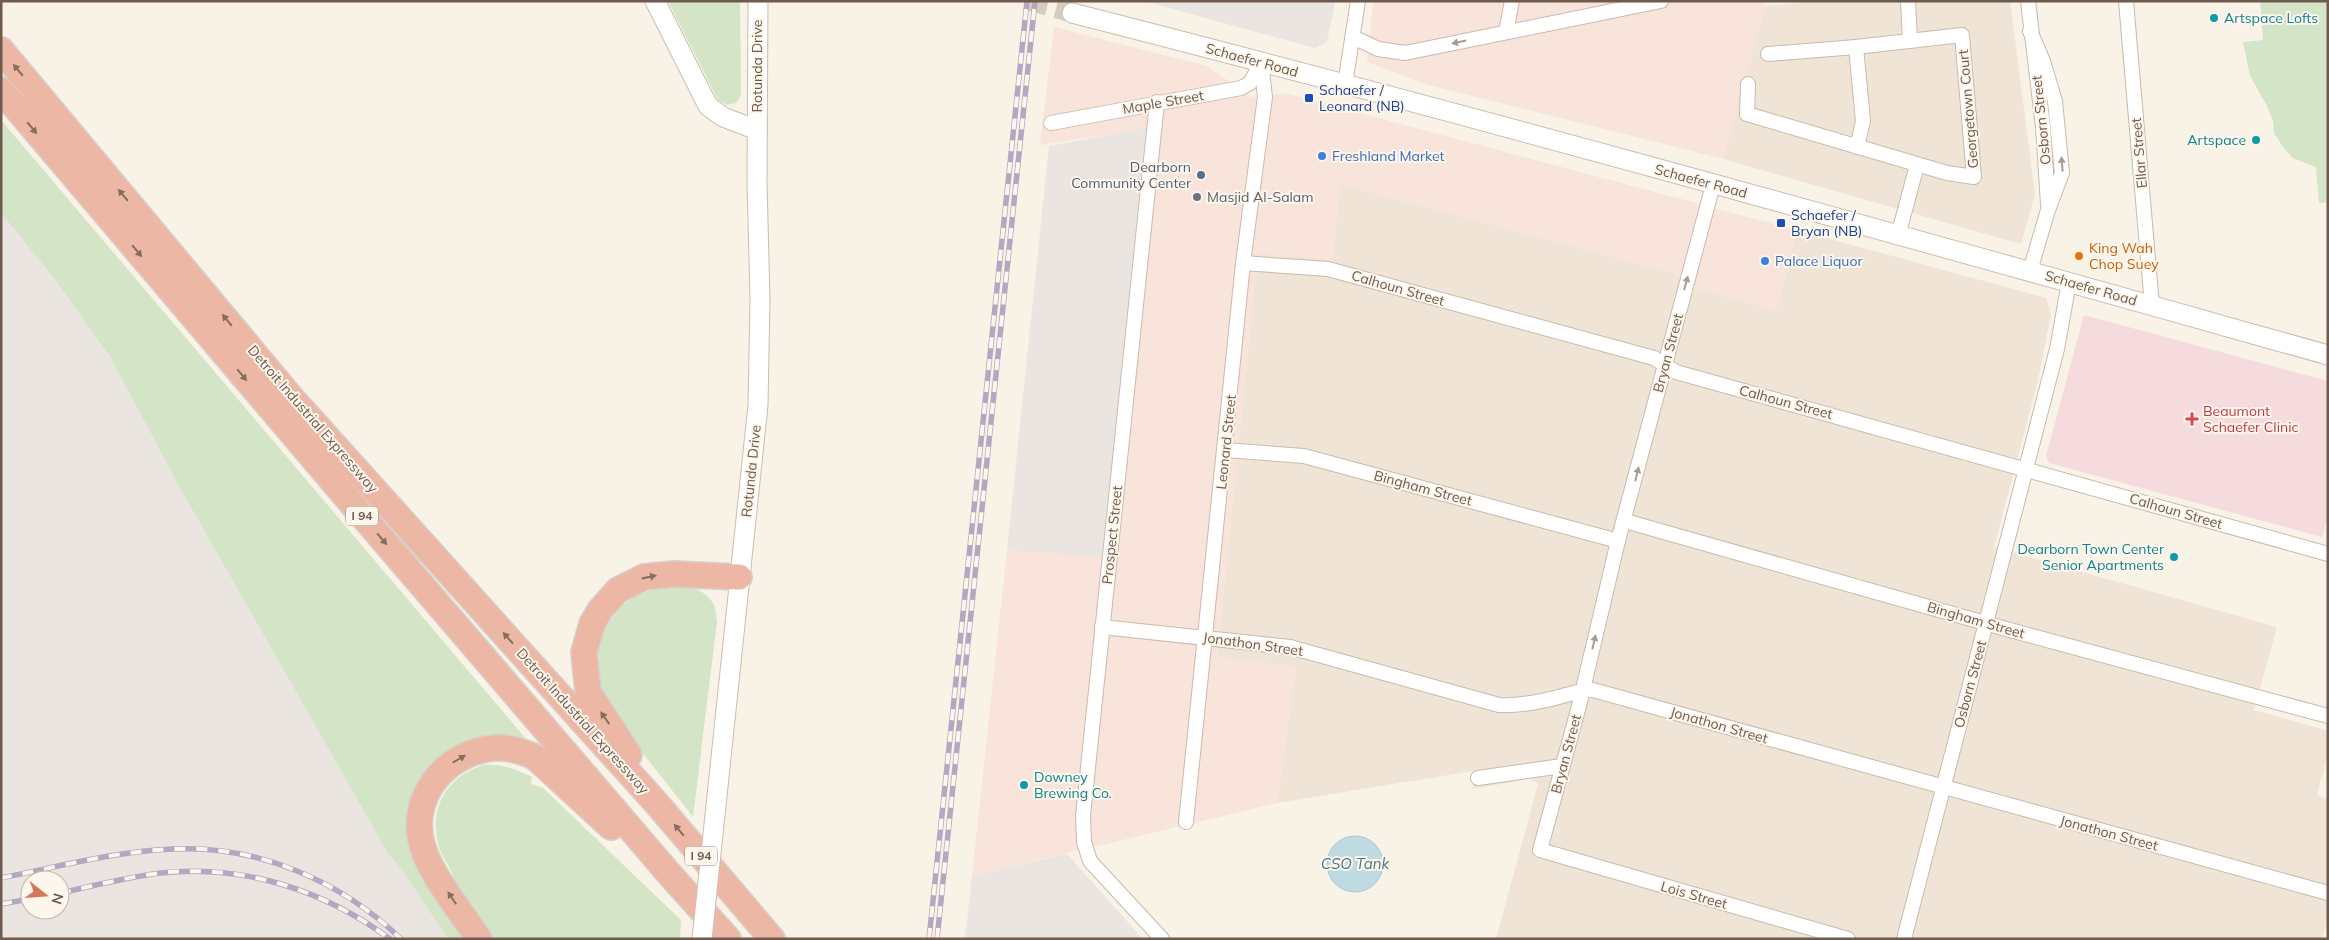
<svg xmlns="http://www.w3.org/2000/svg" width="2329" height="940" viewBox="0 0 2329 940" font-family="Mulish,sans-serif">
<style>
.residential{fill:#f0e4d6}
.commercial{fill:#f8e4db}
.industrial{fill:#eae5e0;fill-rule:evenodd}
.medical{fill:#f6dbde}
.green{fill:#d3e5c6}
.water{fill:#bddbe0;stroke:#a5cad1}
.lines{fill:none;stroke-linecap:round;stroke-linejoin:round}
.secondary-tunnel{stroke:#d6ccc0;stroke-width:19;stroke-dasharray:19 9;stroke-linecap:butt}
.street-casing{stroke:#c9baae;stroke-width:16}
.secondary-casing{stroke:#cebcaf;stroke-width:21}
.highway-casing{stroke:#d7d1cd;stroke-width:28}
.street{stroke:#fff;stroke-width:14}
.secondary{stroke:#fff;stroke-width:19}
.highway{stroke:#ecb8a5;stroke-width:25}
.rail-casing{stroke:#b5a6c1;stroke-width:5.5}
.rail{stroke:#fdf6ec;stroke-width:4;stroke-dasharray:11;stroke-linecap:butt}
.secondary-bridge-casing{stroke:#cebcaf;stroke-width:21;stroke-linecap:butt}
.secondary-bridge{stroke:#fff;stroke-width:19}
.oneway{fill:#a99c95}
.oneway2{fill:#886d5f}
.culture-dot{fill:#0f9aa8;stroke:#fdf6ec;stroke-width:2}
.transit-dot{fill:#1a4fb4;stroke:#fdf6ec;stroke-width:2}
.shop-dot{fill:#3f7fe0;stroke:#fdf6ec;stroke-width:2}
.service-dot{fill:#5c6f8a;stroke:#fdf6ec;stroke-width:2}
.worship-dot{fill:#6b7280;stroke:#fdf6ec;stroke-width:2}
.food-dot{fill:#e8710a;stroke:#fdf6ec;stroke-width:2}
.health-dot{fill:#e0444e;stroke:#fdf6ec;stroke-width:2}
.labels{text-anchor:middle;stroke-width:4;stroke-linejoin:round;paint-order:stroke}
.shield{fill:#fdf6ec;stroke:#9a897d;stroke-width:1}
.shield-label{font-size:12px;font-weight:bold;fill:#6f5a4e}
.culture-label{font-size:14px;fill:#0d838f;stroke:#fdf6ec;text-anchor:start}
.street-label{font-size:14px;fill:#6f5a4e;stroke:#fdf6ec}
.transit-label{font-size:14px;fill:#164399;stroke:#fdf6ec;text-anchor:start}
.shop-label{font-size:14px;fill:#366cbe;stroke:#fdf6ec;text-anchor:start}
.service-label{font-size:14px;fill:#4e5e75;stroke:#fdf6ec;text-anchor:end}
.worship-label{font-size:14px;fill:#5b616d;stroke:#fdf6ec;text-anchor:start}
.food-label{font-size:14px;fill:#c56008;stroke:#fdf6ec;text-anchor:start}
.health-label{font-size:14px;fill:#be3a42;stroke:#fdf6ec;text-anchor:start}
.water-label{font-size:15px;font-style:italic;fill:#4b7780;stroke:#fdf6ec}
</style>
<rect width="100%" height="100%" fill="#f9f2e6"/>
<g class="residential">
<path d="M1814,1H2010L2035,194L2021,244L1723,159L1765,6Z"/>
<path d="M1340,184L1677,274L1698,289L1776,310L1797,230L2046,298L2051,314L2037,385L1994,547L2277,627L2254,710L2328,731V753L2317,795L2328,799V918L2322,939H1496L1538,784L1530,779L1473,789V771L1277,803L1296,667L1217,657L1258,251Z"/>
</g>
<g class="commercial">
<path d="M1373,1H1763L1765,6L1723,159L1425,84L1367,62Z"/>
<path d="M1054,27L1207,66L1251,97L1285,93L1797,230L1776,310L1698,289L1677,274L1340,184L1333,259L1258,254L1217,657L1296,667L1277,803L972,876L1007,550L1102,556L1146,129L1040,145Z"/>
</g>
<g class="industrial">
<path d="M1143,1H1335L1327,42L1315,48Z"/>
<path d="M1146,128L1102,557L1007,550L1049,146Z"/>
<path d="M1,213L261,524L356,797L450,939H1ZM30,880H60V910H30Z"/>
<path d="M1067,854L1143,939H965L972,876Z"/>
</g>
<path class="medical" d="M2084,315L2328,381V515L2322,537L2049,463L2046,456Z"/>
<g class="green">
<path d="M668,1H740L741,96L736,103L727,105L718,100Z"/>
<path d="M2260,1H2328V202L2319,203L2316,167L2293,158L2283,147L2274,133L2273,121L2266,104L2250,76L2243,42L2263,40Z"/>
<path d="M1,120L533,747L515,743L417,790L444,909L463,939H448L401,868L389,855L179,486L111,358L54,278L1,213Z"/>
<path d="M670,585C686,586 703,587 713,603C716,607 716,617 717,622L693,817C668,783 600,708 597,668C595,653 600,637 608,624C625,598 640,592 670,585Z"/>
<path d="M483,765C503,764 515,769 532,777L531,784L543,788L681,920L680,939H488L449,878L453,875C449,866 442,857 439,847C428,809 446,777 483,765Z"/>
</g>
<circle class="water" cx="1355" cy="864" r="28"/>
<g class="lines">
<path class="secondary-tunnel" d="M1029,1L1072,13"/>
<defs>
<g id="street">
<path d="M1908,1L1910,41"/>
<path d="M2028,1L2043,127L2048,204"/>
<path d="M2126,1L2152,306"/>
<path d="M2030,31L2043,61L2055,101L2062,173L2048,210L2030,271"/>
<path d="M1506,32L1512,1"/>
<path d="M1353,37L1378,49L1405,53L1661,1"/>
<path d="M1856,47L1863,121L1857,147"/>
<path d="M1345,84L1358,1"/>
<path d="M1748,84L1747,114L1947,173L1974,177L1962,35L1856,47L1768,54"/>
<path d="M1157,102L1083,816L1084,842L1090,861L1162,939"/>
<path d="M1051,123L1241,88L1250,83L1261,63"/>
<path d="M1713,185L1618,541L1579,706L1540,850L1848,939"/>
<path d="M1898,236L1917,165"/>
<path d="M1243,263L1328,269L1654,358L1676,372L2328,554"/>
<path d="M1225,450L1304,456L1618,541"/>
<path d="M1625,521L1999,627L2328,716"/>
<path d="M1102,627L1290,647L1499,705C1520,706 1545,701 1566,695C1576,693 1582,689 1593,690L2328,893"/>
<path d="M1478,778L1562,766"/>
<path d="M1186,822L1243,263L1265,97L1261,63"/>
<path d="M1904,939L2057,349L2069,282"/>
</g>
<g id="secondary">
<path d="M655,1L708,106L723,117L757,130"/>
<path d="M1072,13C1492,120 1910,238 2328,355"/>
<path d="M715,815L758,405L760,299L757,182L758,1"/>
</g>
<g id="highway">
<path d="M1,50L289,395L658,805L772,939"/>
<path d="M1,90L324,471L671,876L728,939"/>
<path d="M629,755L588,692L584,652L592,624L600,610L618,590L644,577L674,574L739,577"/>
<path d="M479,939C462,913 432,877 423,848C407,799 445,752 494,748C508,747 522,751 535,757L611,827"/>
</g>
</defs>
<use href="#street" class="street-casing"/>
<use href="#secondary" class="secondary-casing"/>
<use href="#highway" class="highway-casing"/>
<use href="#street" class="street"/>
<use href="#secondary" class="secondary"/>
<use href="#highway" class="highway"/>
<defs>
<g id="rail">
<path d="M1,878C58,867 116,851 174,849C258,845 341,881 401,939"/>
<path d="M60,893C93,886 127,877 161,873C243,864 324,890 390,939"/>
<path d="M1,904L30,899"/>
<path d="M929,939L1027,1"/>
<path d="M937,939L1035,1"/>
</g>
</defs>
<use href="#rail" class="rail-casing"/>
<use href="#rail" class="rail"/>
<defs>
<path id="secondary-bridge" d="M702,939L715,815"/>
</defs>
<use href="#secondary-bridge" class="secondary-bridge-casing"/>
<use href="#secondary-bridge" class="secondary-bridge"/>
</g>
<defs><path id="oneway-solid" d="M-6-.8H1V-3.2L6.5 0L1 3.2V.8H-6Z" transform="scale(1.25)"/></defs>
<g class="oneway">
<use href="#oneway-solid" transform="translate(1459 42) rotate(168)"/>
<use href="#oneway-solid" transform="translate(2062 164) rotate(-95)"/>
<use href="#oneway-solid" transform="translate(1686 283) rotate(-75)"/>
<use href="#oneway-solid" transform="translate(1637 474) rotate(-76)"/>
<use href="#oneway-solid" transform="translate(1594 642) rotate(-77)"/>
</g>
<g class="oneway2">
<use href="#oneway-solid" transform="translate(18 70) rotate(-130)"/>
<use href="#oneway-solid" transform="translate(32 128) rotate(50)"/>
<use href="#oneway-solid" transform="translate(123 195) rotate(-130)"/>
<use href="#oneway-solid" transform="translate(137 251) rotate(50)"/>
<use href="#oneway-solid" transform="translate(227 320) rotate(-130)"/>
<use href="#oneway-solid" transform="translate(242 375) rotate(50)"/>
<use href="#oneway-solid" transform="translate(382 539) rotate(49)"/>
<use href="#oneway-solid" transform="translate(649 577) rotate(-12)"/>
<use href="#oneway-solid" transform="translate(508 638) rotate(-132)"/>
<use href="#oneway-solid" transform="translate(605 718) rotate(-125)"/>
<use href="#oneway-solid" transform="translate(459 759) rotate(-30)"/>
<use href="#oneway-solid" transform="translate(679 830) rotate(-130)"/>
<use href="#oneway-solid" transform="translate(452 898) rotate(-124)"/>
</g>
<g class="culture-dot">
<circle cx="2214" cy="18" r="5"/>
<circle cx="2256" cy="140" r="5"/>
<circle cx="2174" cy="557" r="5"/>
<circle cx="1024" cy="785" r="5"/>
</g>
<g class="transit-dot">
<rect x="1304" y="93" width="10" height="10" rx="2.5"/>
<rect x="1776" y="218" width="10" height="10" rx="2.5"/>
</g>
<g class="shop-dot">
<circle cx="1322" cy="156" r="5"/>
<circle cx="1765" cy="261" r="5"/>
</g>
<circle class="service-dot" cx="1201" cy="175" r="5"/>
<circle class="worship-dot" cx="1197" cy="197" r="5"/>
<circle class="food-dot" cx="2079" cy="256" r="5"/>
<path class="health-dot" d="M2189.5 411.5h5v5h5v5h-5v5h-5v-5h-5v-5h5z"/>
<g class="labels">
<g class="shield">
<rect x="346" y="506.5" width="32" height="19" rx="4"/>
<rect x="685" y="846.5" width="32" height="19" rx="4"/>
</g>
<g class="shield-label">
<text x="362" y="520">I 94</text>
<text x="701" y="860">I 94</text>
</g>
<g class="culture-label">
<text x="2224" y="23">Artspace Lofts</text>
<text x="2246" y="145" text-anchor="end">Artspace</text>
<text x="2164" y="554" text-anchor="end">Dearborn Town Center<tspan x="2164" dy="16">Senior Apartments</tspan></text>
<text x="1034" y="782">Downey<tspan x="1034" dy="16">Brewing Co.</tspan></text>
</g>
<g class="street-label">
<text transform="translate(1252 60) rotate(15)" y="5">Schaefer Road</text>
<text transform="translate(757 66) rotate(-90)" y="5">Rotunda Drive</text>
<text transform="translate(1163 102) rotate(-10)" y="5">Maple Street</text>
<text transform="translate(1968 109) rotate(-95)" y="5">Georgetown Court</text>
<text transform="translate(2041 120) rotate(-96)" y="5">Osborn Street</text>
<text transform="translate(2139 153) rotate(-95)" y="5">Ellar Street</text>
<text transform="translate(1701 181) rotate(15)" y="5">Schaefer Road</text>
<text transform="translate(1398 288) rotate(16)" y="5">Calhoun Street</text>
<text transform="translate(2091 288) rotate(16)" y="5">Schaefer Road</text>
<text transform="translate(1668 353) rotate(-75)" y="5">Bryan Street</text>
<text transform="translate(1786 402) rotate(15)" y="5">Calhoun Street</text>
<text transform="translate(313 419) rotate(49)" y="5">Detroit Industrial Expressway</text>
<text transform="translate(1226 442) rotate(-84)" y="5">Leonard Street</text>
<text transform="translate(751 471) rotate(-84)" y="5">Rotunda Drive</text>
<text transform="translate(1423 488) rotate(15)" y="5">Bingham Street</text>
<text transform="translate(2176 511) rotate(16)" y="5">Calhoun Street</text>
<text transform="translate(1112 535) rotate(-84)" y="5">Prospect Street</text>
<text transform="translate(1976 620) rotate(16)" y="5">Bingham Street</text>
<text transform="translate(1253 644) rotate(8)" y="5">Jonathon Street</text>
<text transform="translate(1970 684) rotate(-75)" y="5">Osborn Street</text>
<text transform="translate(583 721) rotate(48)" y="5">Detroit Industrial Expressway</text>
<text transform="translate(1719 725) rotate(16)" y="5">Jonathon Street</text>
<text transform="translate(1566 754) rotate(-75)" y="5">Bryan Street</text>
<text transform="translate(2109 833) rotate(15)" y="5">Jonathon Street</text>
<text transform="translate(1694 895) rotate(16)" y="5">Lois Street</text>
</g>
<g class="transit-label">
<text x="1319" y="95">Schaefer /<tspan x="1319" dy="16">Leonard (NB)</tspan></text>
<text x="1791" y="220">Schaefer /<tspan x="1791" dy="16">Bryan (NB)</tspan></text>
</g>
<g class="shop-label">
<text x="1332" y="161">Freshland Market</text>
<text x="1775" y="266">Palace Liquor</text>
</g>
<g class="service-label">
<text x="1191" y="172">Dearborn<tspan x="1191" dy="16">Community Center</tspan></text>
</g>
<g class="worship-label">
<text x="1207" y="202">Masjid Al-Salam</text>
</g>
<g class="food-label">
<text x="2089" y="253">King Wah<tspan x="2089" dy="16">Chop Suey</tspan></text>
</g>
<g class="health-label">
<text x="2203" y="416">Beaumont<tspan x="2203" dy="16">Schaefer Clinic</tspan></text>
</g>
<g class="water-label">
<text x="1355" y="869">CSO Tank</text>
</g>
</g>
<rect width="2329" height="940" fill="none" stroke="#6f5a4e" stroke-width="5"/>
<g transform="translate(45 895) rotate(107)"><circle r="24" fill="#fdf6ec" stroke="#c4b8ad"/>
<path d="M0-4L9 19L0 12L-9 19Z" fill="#d4775a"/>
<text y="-8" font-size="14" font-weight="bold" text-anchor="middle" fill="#6f5a4e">N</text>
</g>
</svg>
